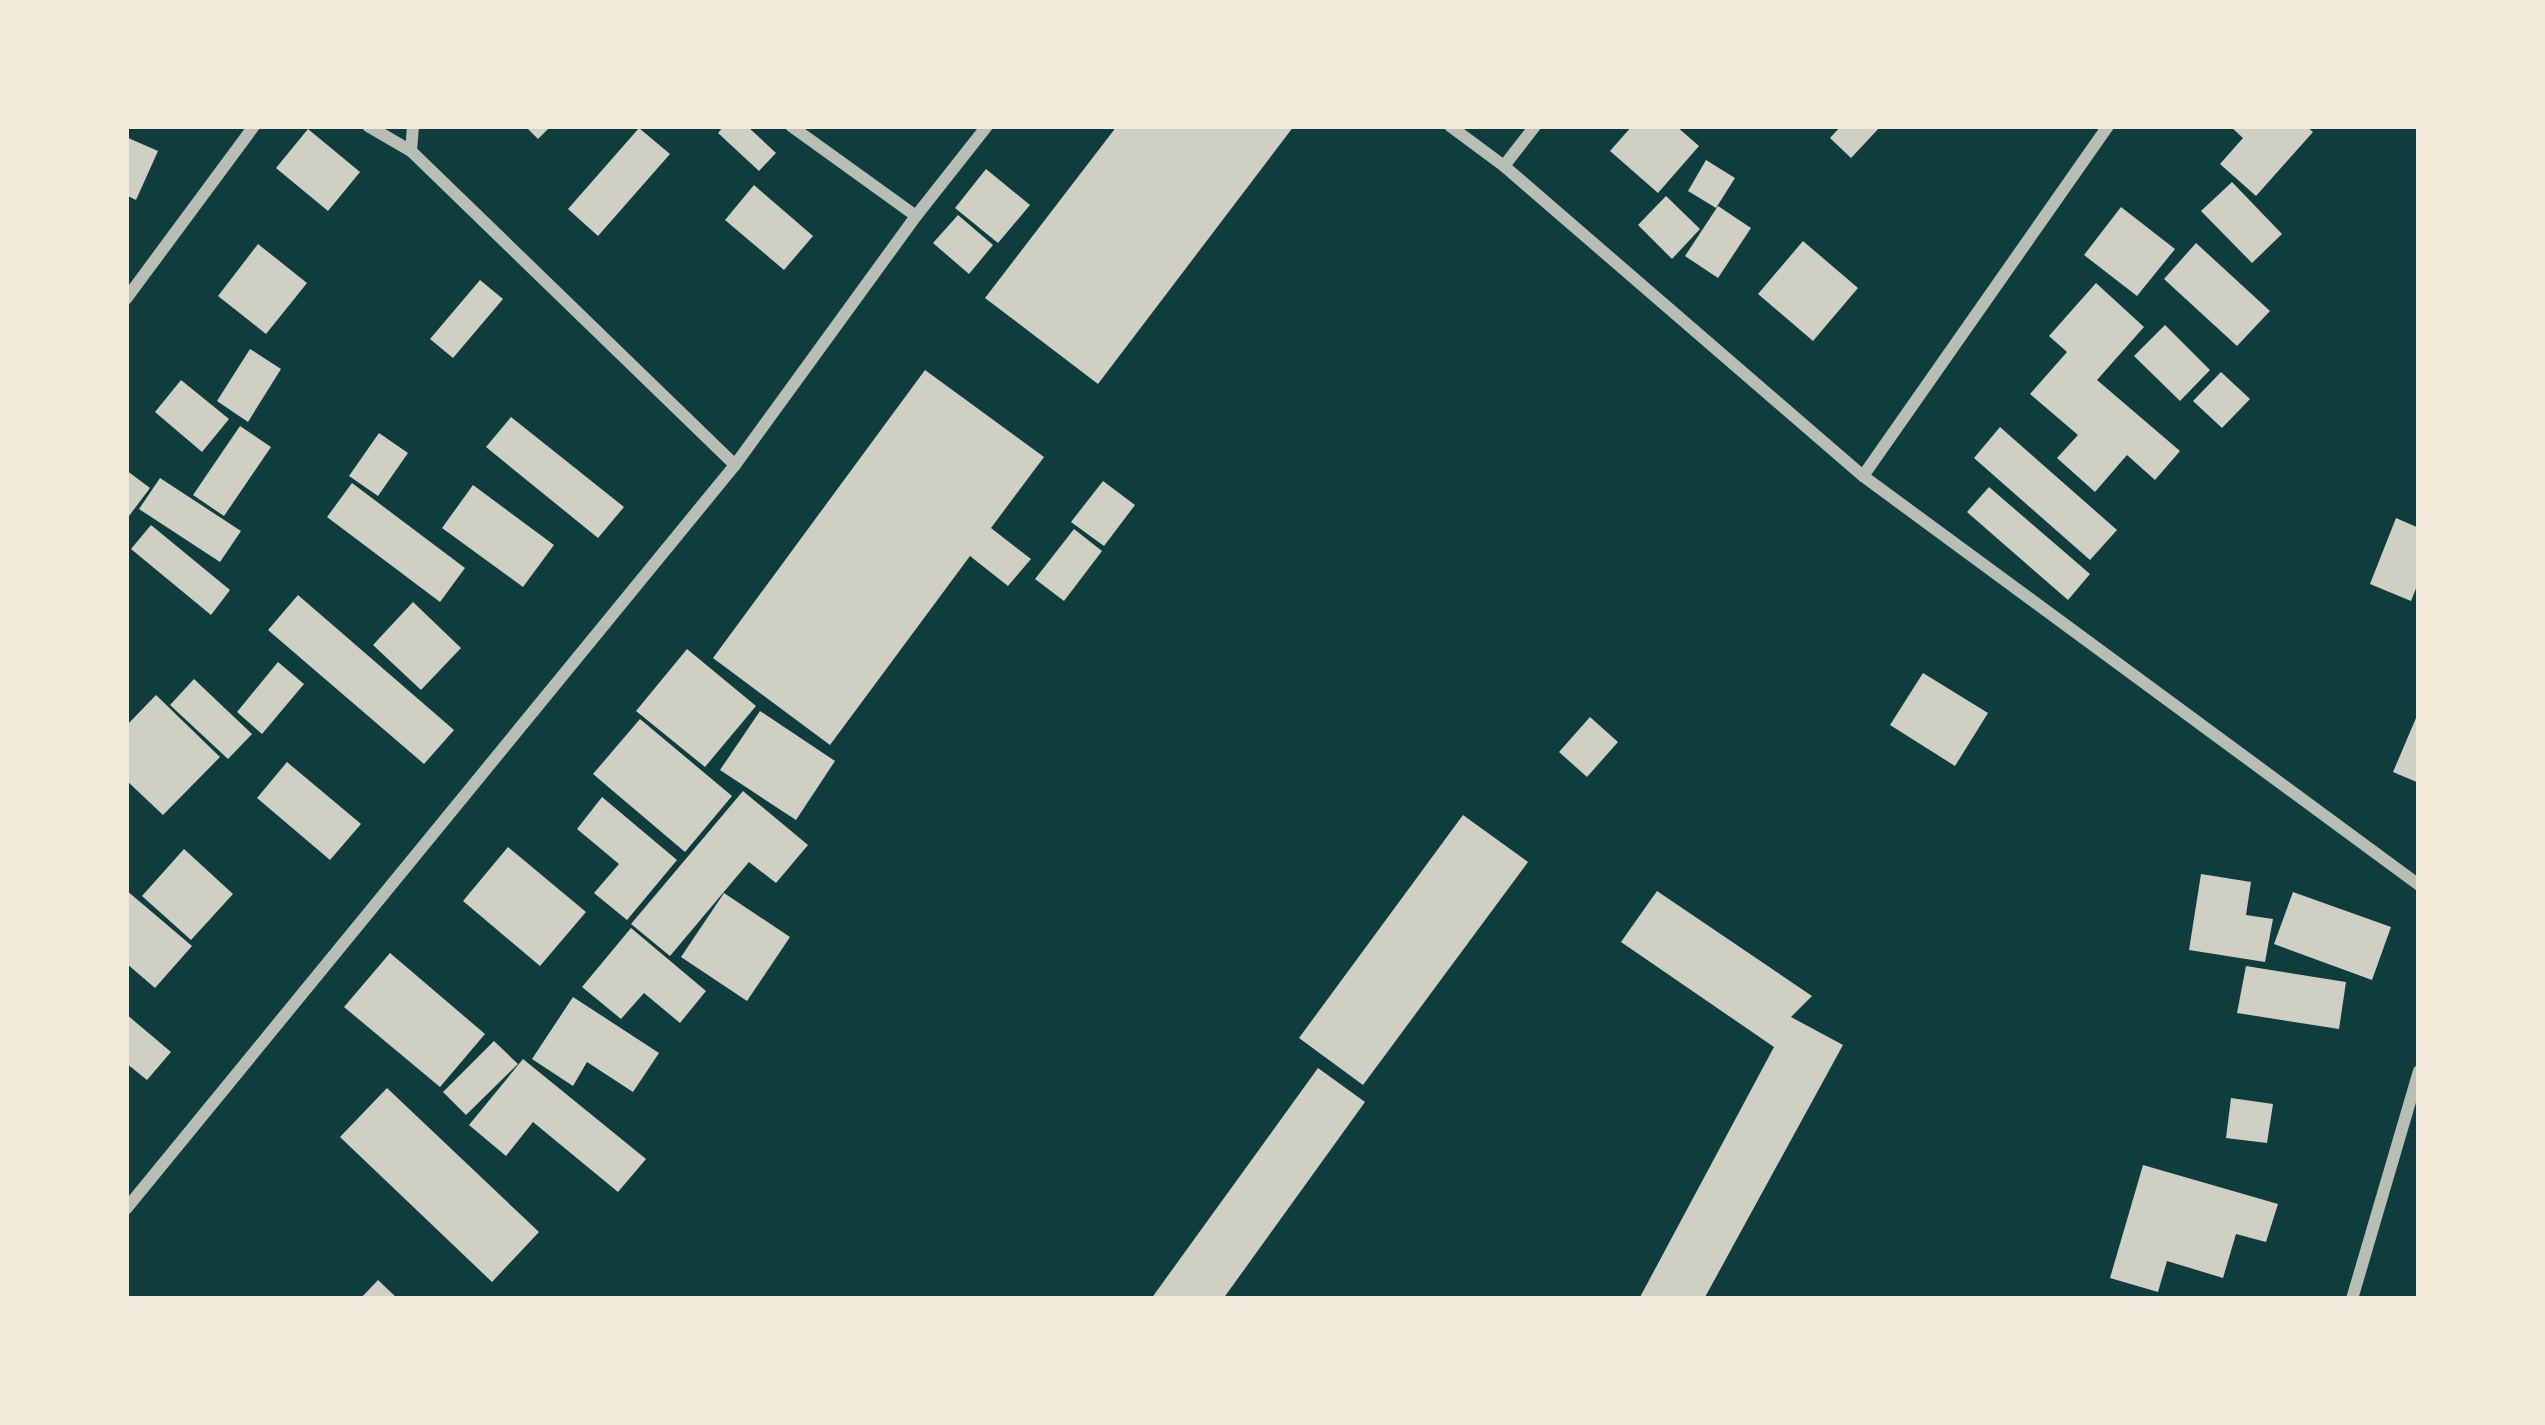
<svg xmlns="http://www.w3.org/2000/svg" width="2545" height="1425" viewBox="0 0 2545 1425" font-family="'Fira Sans Condensed',sans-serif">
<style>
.building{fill:#cfcfc3}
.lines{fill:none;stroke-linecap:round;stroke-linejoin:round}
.minor{stroke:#b8beb3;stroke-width:12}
</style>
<rect width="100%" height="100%" fill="#0f3d3e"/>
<g class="building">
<path d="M525,126H551L538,139Z"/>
<path d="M724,126H747L776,153L759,171L718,133Z"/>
<path d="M1117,126H1294L1098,384L985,298Z"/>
<path d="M1632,126H1676L1699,146L1658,193L1610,151Z"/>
<path d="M1841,126H1881L1851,158L1830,138Z"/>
<path d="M2230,126H2306L2313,132L2256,196L2220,164L2243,138Z"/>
<path d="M639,128L670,154L598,236L568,209Z"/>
<path d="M308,129L360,172L328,211L276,168Z"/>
<path d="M126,137L158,151L136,200L126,195Z"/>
<path d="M1706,160L1735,178L1716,208L1688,191Z"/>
<path d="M986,169L1030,205L998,243L955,208Z"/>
<path d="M2232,182L2282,234L2252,263L2201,211Z"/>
<path d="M754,185L813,236L784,270L725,220Z"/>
<path d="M1666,196L1700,229L1672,259L1638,225Z"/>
<path d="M1718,206L1751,228L1718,278L1685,256Z"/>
<path d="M2121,207L2175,249L2137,296L2084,255Z"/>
<path d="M958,215L993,245L969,274L933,243Z"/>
<path d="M1803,241L1858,288L1813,341L1758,294Z"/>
<path d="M2196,243L2270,311L2237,346L2164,279Z"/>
<path d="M258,244L307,283L266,334L218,296Z"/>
<path d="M480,280L503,299L453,358L430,339Z"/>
<path d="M2096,283L2144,327L2097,380L2180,451L2155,480L2127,455L2095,492L2057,458L2078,435L2030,394L2067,352L2049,336Z"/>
<path d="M2165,325L2210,370L2180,401L2134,356Z"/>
<path d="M250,349L281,369L248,422L217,401Z"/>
<path d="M925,370L1044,457L991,528L1031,559L1008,586L970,556L830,745L713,658Z"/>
<path d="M2221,372L2250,399L2222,428L2193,401Z"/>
<path d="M181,380L229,419L202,452L155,412Z"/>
<path d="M511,417L624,507L598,538L486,447Z"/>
<path d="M240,426L271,447L224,516L193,495Z"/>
<path d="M2000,427L2117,530L2090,560L1974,458Z"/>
<path d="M379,433L408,453L378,496L349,476Z"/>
<path d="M126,470L150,488L126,520Z"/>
<path d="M160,478L241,531L220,562L139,509Z"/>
<path d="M1103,481L1135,505L1104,546L1071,522Z"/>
<path d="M352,483L465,568L440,602L327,517Z"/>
<path d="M473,485L554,545L523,587L442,528Z"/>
<path d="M1989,487L2090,574L2068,600L1967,512Z"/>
<path d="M2396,518L2419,528V581L2411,601L2370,584Z"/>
<path d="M151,525L230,590L211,615L131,549Z"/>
<path d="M1074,529L1102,551L1064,601L1035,579Z"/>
<path d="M298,595L454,730L424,764L268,630Z"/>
<path d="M413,602L461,648L421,690L373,645Z"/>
<path d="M687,649L756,706L705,767L636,711Z"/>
<path d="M278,662L304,684L262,734L237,712Z"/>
<path d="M1923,673L1988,713L1955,766L1890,725Z"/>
<path d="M194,679L252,734L228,759L170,705Z"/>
<path d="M156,695L220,757L163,815L126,780V726Z"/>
<path d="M760,711L835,761L796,820L720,770Z"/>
<path d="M2419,711V783L2393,772Z"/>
<path d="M1590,717L1618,742L1587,777L1559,752Z"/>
<path d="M640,719L732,796L685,852L593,774Z"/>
<path d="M287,762L361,824L330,860L257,798Z"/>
<path d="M743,791L808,845L776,883L749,862L670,956L631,924Z"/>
<path d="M602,797L677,860L627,920L594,893L619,864L577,829Z"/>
<path d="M1463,815L1528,862L1363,1085L1299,1038Z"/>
<path d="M508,847L586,912L540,966L463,901Z"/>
<path d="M184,849L233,894L191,940L142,896Z"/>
<path d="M2201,874L2251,882L2246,915L2273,919L2265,962L2189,950Z"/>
<path d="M126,890L192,946L155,988L126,963Z"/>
<path d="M1657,891L1812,996L1791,1017L1843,1045L1704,1299H1639L1774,1047L1621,942Z"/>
<path d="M2293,892L2391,927L2372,980L2274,944Z"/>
<path d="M724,893L790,937L747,1001L681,957Z"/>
<path d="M631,928L706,991L680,1023L644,993L621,1019L582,987Z"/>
<path d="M390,953L485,1034L440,1087L344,1007Z"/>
<path d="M2246,966L2346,982L2339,1029L2237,1013Z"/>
<path d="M573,997L659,1053L633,1092L587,1062L573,1086L532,1059Z"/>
<path d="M126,1014L171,1052L147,1080L126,1063Z"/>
<path d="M494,1041L518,1064L466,1115L443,1092Z"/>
<path d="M523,1059L646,1159L618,1192L533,1122L506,1156L469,1125Z"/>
<path d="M1318,1068L1365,1102L1223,1299H1151Z"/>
<path d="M387,1088L539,1232L492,1282L340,1137Z"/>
<path d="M2231,1098L2273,1104L2267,1143L2226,1138Z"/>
<path d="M2143,1165L2278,1204L2266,1242L2236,1234L2223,1278L2167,1261L2158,1292L2110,1278Z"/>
<path d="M378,1280L398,1299H360Z"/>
</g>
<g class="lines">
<g class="minor">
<path d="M368,126L411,151L735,465"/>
<path d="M791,126L916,216"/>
<path d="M1450,126L1504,166L1863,476L2419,885"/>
<path d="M411,151L413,126"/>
<path d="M1504,166L1535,126"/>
<path d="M126,299L254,126"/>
<path d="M1863,476L2108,126"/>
<path d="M126,1209L735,465L916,216L987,126"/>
<path d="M2352,1299L2419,1071"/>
</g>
</g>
<rect width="2545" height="1425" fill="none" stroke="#f1e9da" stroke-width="258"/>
</svg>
